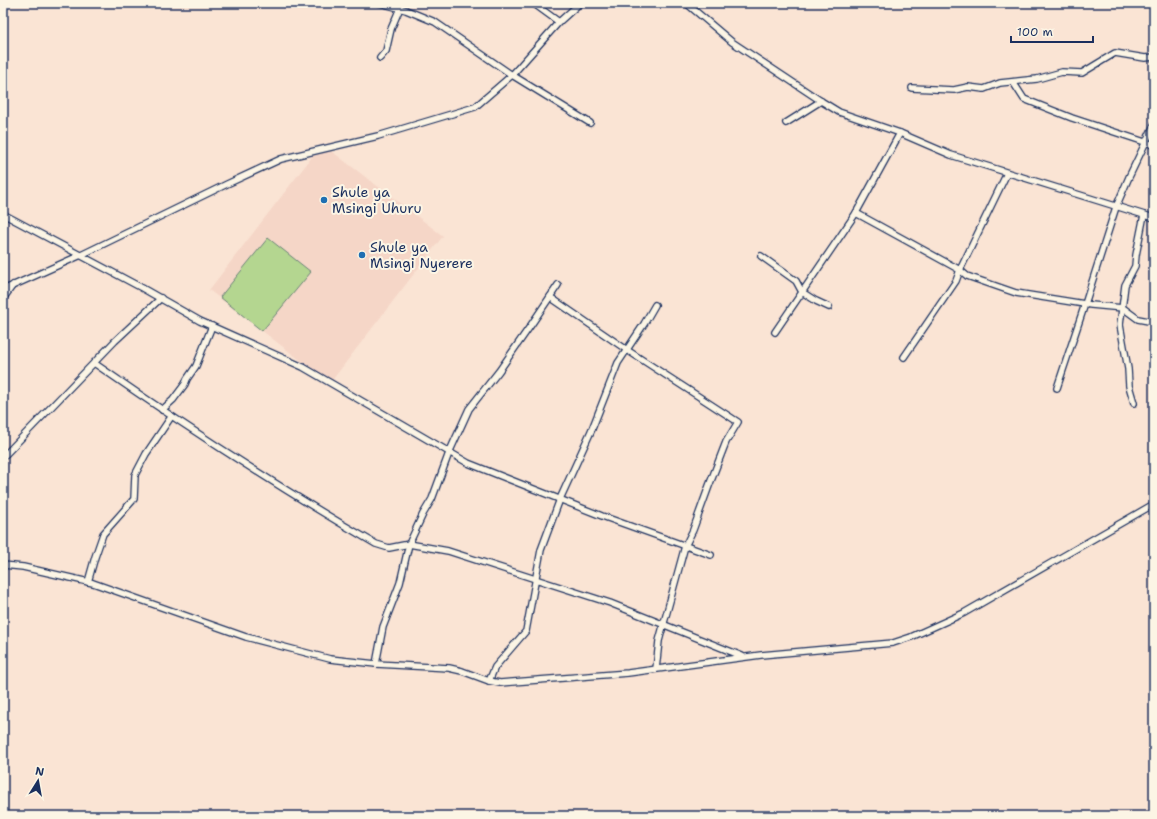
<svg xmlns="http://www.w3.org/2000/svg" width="1157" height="819" viewBox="0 0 1157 819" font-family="'Shantell Sans',sans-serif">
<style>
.built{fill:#f5d6c7}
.green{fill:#b4d690;stroke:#688277}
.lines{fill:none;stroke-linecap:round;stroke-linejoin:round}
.street-casing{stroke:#1b2f5e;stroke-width:8}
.street{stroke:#fcf5e5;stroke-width:5.5}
.poi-dot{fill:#1f6fb2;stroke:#fcf5e5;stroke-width:1.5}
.labels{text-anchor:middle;stroke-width:4;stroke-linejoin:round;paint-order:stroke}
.poi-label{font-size:14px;fill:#1b2f5e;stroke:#fcf5e5;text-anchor:start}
</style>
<rect width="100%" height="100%" fill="#fae4d4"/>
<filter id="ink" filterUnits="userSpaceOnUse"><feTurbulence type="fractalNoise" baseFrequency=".025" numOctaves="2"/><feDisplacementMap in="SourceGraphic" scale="8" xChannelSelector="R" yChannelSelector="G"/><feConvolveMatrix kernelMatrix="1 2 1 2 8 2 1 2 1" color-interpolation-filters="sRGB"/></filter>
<g filter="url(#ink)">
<path class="built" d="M322,144L443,236L330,383L209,290Z"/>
<path class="green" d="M268,238L311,272L262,331L220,297Z"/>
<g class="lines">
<defs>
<g id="street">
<path d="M380,3L406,10L435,22L512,75L590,123"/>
<path d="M533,3L559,22"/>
<path d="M686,3L732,42L821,101L839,112L900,133L951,155L1154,218"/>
<path d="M380,58L386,51L391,29L400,8"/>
<path d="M1013,82L1024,99L1072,118L1154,145"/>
<path d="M912,88L954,90L968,87L984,89L1000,83L1037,79L1062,72L1082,73L1115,53L1145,58L1154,57"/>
<path d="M786,123L821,101"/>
<path d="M856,213L960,270L967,276L1016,293L1091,305L1123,308L1138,319L1154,322"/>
<path d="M3,214L142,288L200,321L303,367L468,463L602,516L711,555"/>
<path d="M761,256L796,281L802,292L816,301L829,307"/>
<path d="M3,290L81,255L227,184L281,159L378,136L475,107L512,75L559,22L580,3"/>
<path d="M550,297L627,350L738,422L726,442L709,486L693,530L685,546L659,641L656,669"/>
<path d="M3,299L13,285"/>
<path d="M775,332L856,213L900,133"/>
<path d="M904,357L956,281L960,270L1007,173"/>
<path d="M94,363C186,427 279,488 376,544L389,548L409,544L448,551L610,603L742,656"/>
<path d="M1057,388L1085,304L1116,207L1129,177L1154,125"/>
<path d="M1134,403L1129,386L1128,369L1120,325L1125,285L1135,266L1136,255L1144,215"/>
<path d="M162,410L173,400L185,384L187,379L196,366L212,326"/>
<path d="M3,457L115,341L161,298"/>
<path d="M3,565L23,567L93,583L246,637L330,659L376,664L449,668L462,671L489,681L500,683L628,673L761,655L893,643L911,637L964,613L1154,504"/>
<path d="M88,582L95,557L103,534L134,499L135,475L146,454L171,417"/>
<path d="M376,664L383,627L400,583L409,544L423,514L432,499L449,453L469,409L499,371L531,325L558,285"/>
<path d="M489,681L495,667L526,631L541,550L560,499L592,429L618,363L644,324L655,305"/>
</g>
</defs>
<use href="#street" class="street-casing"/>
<use href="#street" class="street"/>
</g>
</g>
<g class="poi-dot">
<circle cx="324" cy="200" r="4"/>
<circle cx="362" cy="255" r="4"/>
</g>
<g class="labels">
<g class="poi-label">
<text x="332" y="197">Shule ya<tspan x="332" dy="16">Msingi Uhuru</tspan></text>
<text x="370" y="252">Shule ya<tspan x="370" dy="16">Msingi Nyerere</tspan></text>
</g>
</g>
<rect width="1157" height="819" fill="none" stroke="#fcf5e5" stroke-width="16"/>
<rect x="8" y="8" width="1141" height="803" fill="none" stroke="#1b2f5e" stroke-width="1.5" filter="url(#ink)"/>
<g transform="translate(38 781) rotate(11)" stroke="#fcf5e5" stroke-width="3" paint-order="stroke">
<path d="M0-3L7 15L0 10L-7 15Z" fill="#1b2f5e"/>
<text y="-6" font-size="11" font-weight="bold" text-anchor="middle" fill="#1b2f5e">N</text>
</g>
<path d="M1011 36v6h82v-6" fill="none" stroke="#1b2f5e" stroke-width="2"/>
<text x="1017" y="36" font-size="12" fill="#1b2f5e" stroke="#fcf5e5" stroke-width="3" paint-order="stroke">100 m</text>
</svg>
